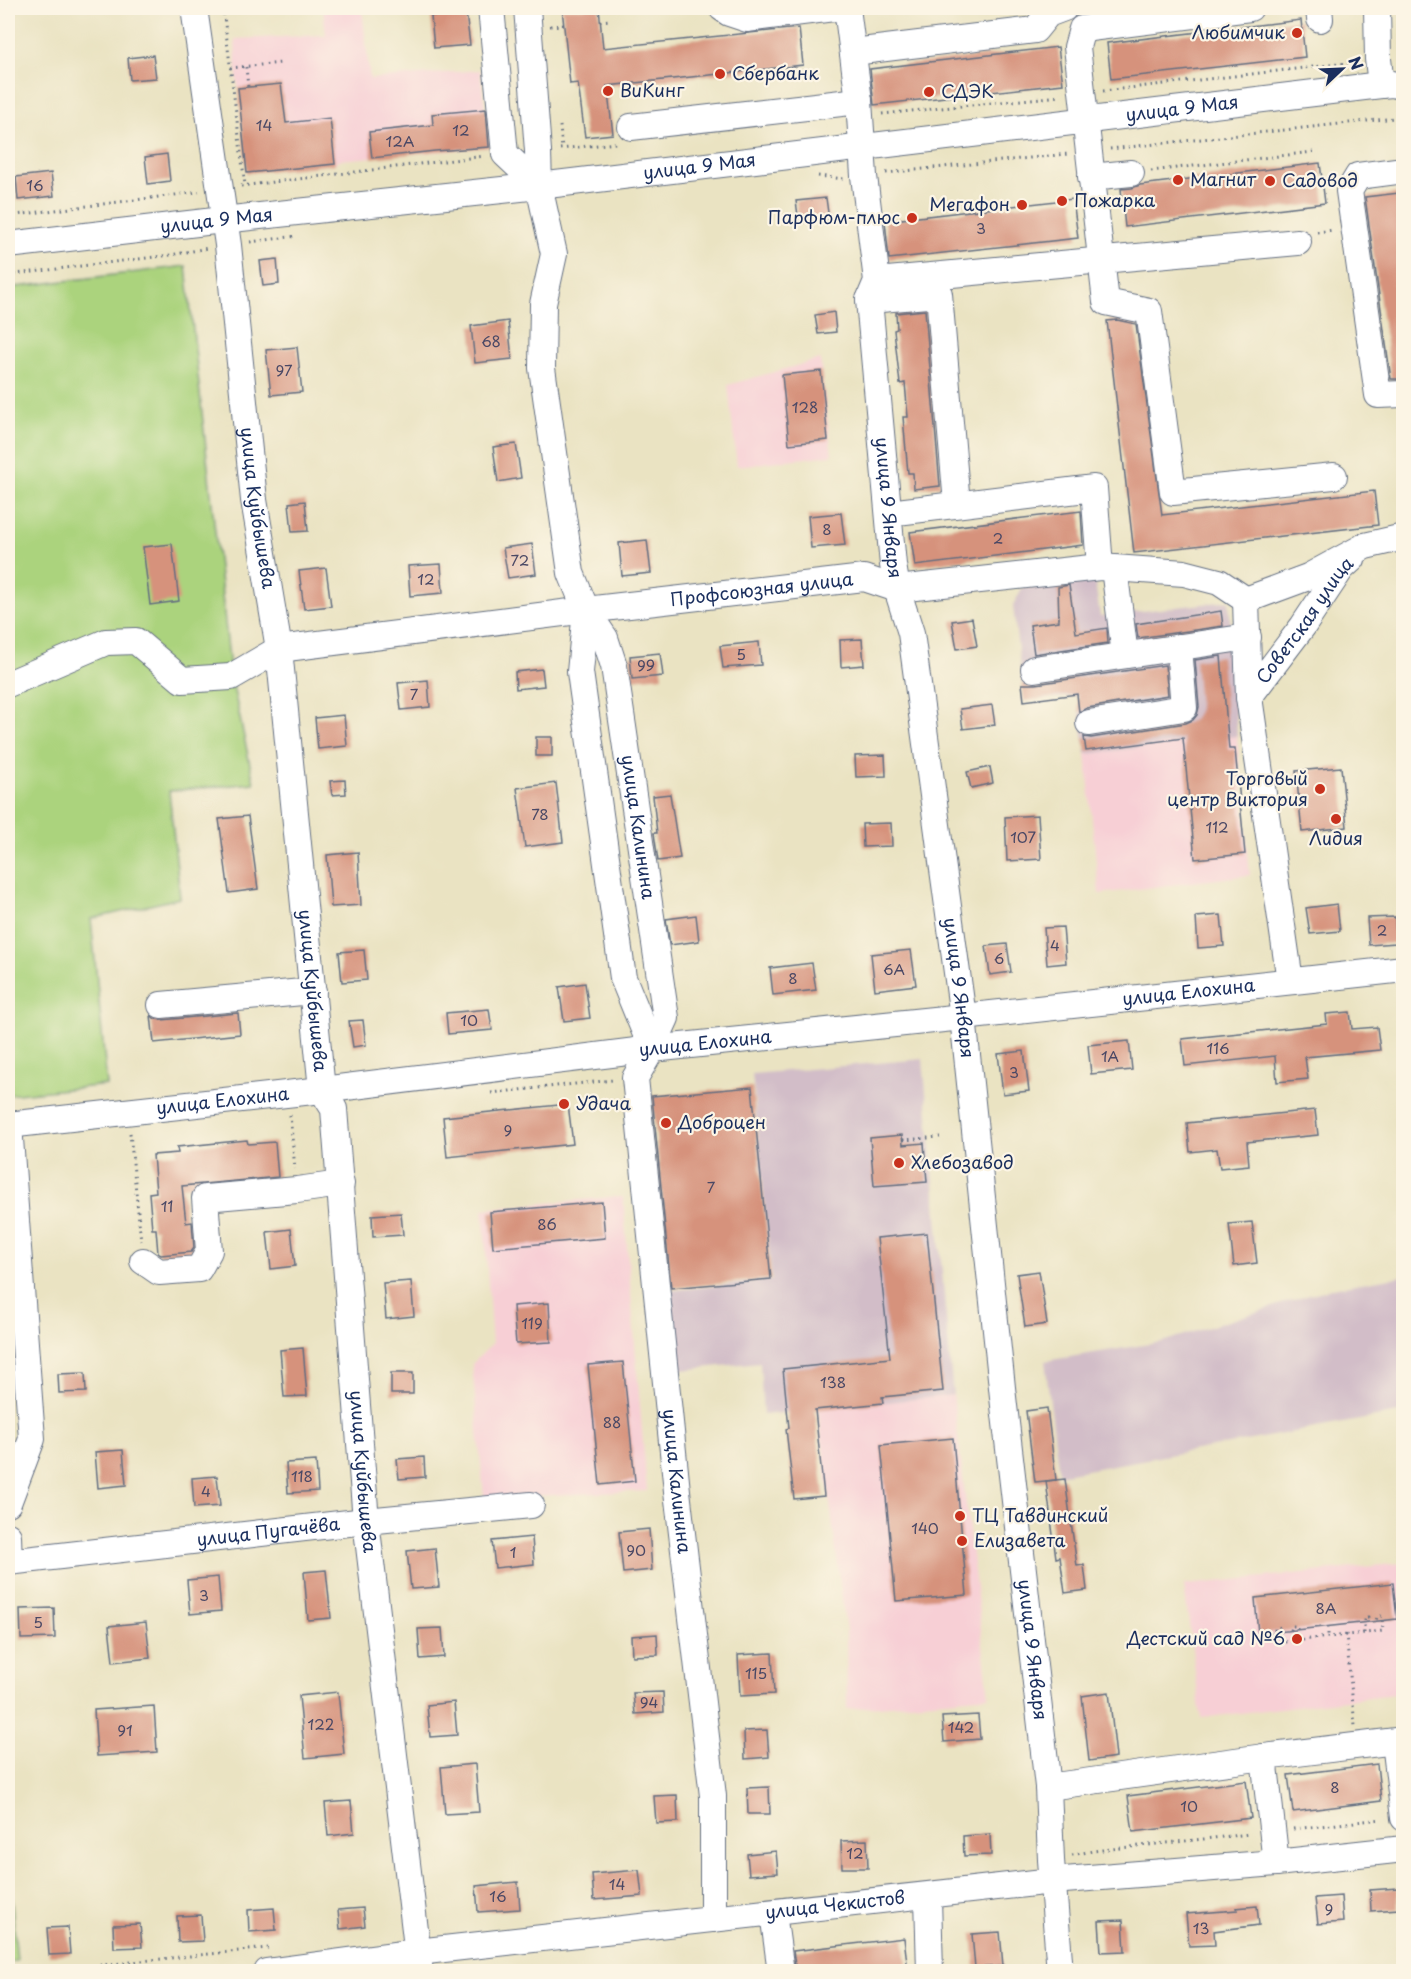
<svg xmlns="http://www.w3.org/2000/svg" width="1411" height="1979" viewBox="0 0 1411 1979" font-family="'Playpen Sans',sans-serif">
<style>
.built{fill:#f7cfd5}
.industrial{fill:#d2bdc8}
.green{fill:#abd37d;stroke:#63816e;stroke-width:1.5}
.building{fill:#d6927b}
.lines{fill:none;stroke-linecap:round;stroke-linejoin:round}
.minor-casing{stroke:#636e81;stroke-width:28}
.path{stroke:#636e81;stroke-width:3;stroke-dasharray:1.5 4.5;stroke-linecap:butt}
.minor{stroke:#fff;stroke-width:26}
.poi-dot{fill:#c8321e;stroke:#fcf5e5;stroke-width:2}
.labels{text-anchor:middle;stroke-width:4.5;stroke-linejoin:round;paint-order:stroke}
.number-label{font-size:15px;fill:#4a4865}
.poi-label{font-size:18px;fill:#1b2f5e;stroke:#fcf5e5;text-anchor:start}
.street-label{font-size:18px;fill:#1b2f5e;stroke:#fcf5e5}
</style>
<rect width="100%" height="100%" fill="#fcf5e5"/>
<filter id="ink" filterUnits="userSpaceOnUse"><feTurbulence type="fractalNoise" baseFrequency=".0167" numOctaves="2"/><feDisplacementMap in="SourceGraphic" scale="12" xChannelSelector="R" yChannelSelector="G"/><feConvolveMatrix kernelMatrix="1 2 1 2 8 2 1 2 1" color-interpolation-filters="sRGB"/></filter>
<filter id="wash" filterUnits="userSpaceOnUse"><feTurbulence type="fractalNoise" baseFrequency=".008" numOctaves="4" result="noise"/><feDisplacementMap in="SourceGraphic" scale="24" xChannelSelector="R" yChannelSelector="G"/><feGaussianBlur stdDeviation="1.35" result="paint"/><feColorMatrix in="noise" values="0 0 0 0 0 0 0 0 0 0 0 0 0 0 0 0 0 1.4 0 .05"/><feComposite in="paint" operator="in"/></filter>
<g filter="url(#wash)">
<rect width="100%" height="100%" fill="#eae3c2"/>
<g class="built">
<path d="M323,8H362L370,79L480,70L490,147L339,160L335,164L247,173L236,68L235,39L326,35Z"/>
<path d="M820,359L832,455L737,466L728,385Z"/>
<path d="M1237,736L1250,875L1099,894L1086,754Z"/>
<path d="M612,1197H623L647,1491L484,1498L472,1364L492,1344L483,1209Z"/>
<path d="M953,1395L989,1696L847,1709L846,1631L818,1409Z"/>
<path d="M1403,1563V1693L1201,1718L1184,1585Z"/>
</g>
<g class="industrial">
<path d="M1095,582L1100,616L1229,601L1237,736L1086,754L1077,696L1024,701L1013,606L1022,588Z"/>
<path d="M923,1059L953,1395L763,1415L760,1362L672,1371L665,1291L772,1280L752,1074Z"/>
<path d="M1403,1276V1412L1059,1475L1045,1361L1162,1342L1332,1288Z"/>
</g>
<g class="green">
<path d="M186,266L231,677L254,783L169,791L180,898L91,919L107,1085L8,1095V448L9,447L8,432V288Z"/>
<path d="M8,1859L17,1961L8,1962Z"/>
</g>
<g id="blocks">
<g class="building">
<path d="M562,8H599L603,48L799,28L803,65L607,86L613,134L585,137L578,83L570,84Z"/>
<path d="M466,13L470,45L434,48L431,16Z"/>
<path d="M1301,20L1305,57L1111,79L1107,43Z"/>
<path d="M1058,47L1063,84L874,105L870,69Z"/>
<path d="M153,55L156,78L130,80L128,58Z"/>
<path d="M281,84L286,123L330,118L335,164L247,173L238,88Z"/>
<path d="M486,109L489,147L435,151L372,158L369,132L433,125L432,114Z"/>
<path d="M167,154L170,181L148,184L145,157Z"/>
<path d="M1320,163L1325,203L1125,227L1121,189L1132,188L1140,185Z"/>
<path d="M51,173L54,196L18,200L16,177Z"/>
<path d="M1399,193L1404,228V379H1391L1365,197Z"/>
<path d="M826,198L829,220L799,223L796,201Z"/>
<path d="M1073,199L1078,238L889,259L885,221Z"/>
<path d="M277,259L279,284L263,286L260,261Z"/>
<path d="M925,310L940,486L914,489L913,473H908L903,417H908L905,383L900,384L894,330L897,329L896,313Z"/>
<path d="M834,312L836,332L818,334L815,315Z"/>
<path d="M1117,320L1136,324L1162,515L1374,491L1378,525L1134,553L1107,321Z"/>
<path d="M508,321L512,359L475,363L471,326Z"/>
<path d="M297,347L302,392L271,395L266,350Z"/>
<path d="M821,371L828,440L789,444L782,375Z"/>
<path d="M516,444L521,478L498,482L493,447Z"/>
<path d="M305,501L308,531L292,532L289,503Z"/>
<path d="M1081,511L1083,545L915,566L910,532Z"/>
<path d="M841,513L845,545L811,548L808,516Z"/>
<path d="M647,540L651,573L622,576L619,543Z"/>
<path d="M172,544L179,601L150,605L143,547Z"/>
<path d="M532,544L536,574L508,578L503,548Z"/>
<path d="M441,564L443,593L410,596L408,566Z"/>
<path d="M326,568L331,606L304,609L299,571Z"/>
<path d="M1069,585L1076,633L1107,628L1108,643L1034,654L1030,625L1059,621L1058,587Z"/>
<path d="M1221,611L1223,626L1138,638L1136,624Z"/>
<path d="M972,618L977,646L957,649L952,621Z"/>
<path d="M862,639L864,665L841,667L840,640Z"/>
<path d="M759,642L761,665L723,668L720,646Z"/>
<path d="M660,653L663,676L632,679L630,656Z"/>
<path d="M1221,656L1229,749H1235L1245,854L1195,859L1183,738L1086,751L1084,737L1091,738L1186,723L1193,720L1197,715L1199,707L1195,660Z"/>
<path d="M1165,665L1168,695L1087,708L1079,712L1077,694L1024,701L1022,684H1036Z"/>
<path d="M542,669L544,686L516,689L515,672Z"/>
<path d="M428,680L430,707L401,710L398,683Z"/>
<path d="M992,705L995,725L963,729L960,709Z"/>
<path d="M344,715L347,746L318,749L315,718Z"/>
<rect x="536" y="737" width="16" height="19"/>
<path d="M885,755L886,776L856,777L855,756Z"/>
<path d="M990,767L993,783L971,788L967,772Z"/>
<path d="M1341,767L1347,827L1302,832L1296,771Z"/>
<path d="M345,780L346,794L332,795L330,781Z"/>
<path d="M556,783L563,842L525,847L517,788Z"/>
<path d="M670,794L680,858L658,861L654,833H657L653,796Z"/>
<path d="M1038,815L1041,859L1007,861L1005,817Z"/>
<path d="M248,816L258,889L229,893L219,819Z"/>
<path d="M891,823L892,846L863,847L862,824Z"/>
<path d="M358,852L361,905L331,907L327,855Z"/>
<path d="M1337,904L1340,931L1310,934L1306,908Z"/>
<path d="M696,915L699,941L670,945L666,919Z"/>
<path d="M1221,915L1224,946L1198,948L1196,917Z"/>
<path d="M1395,917L1396,943L1369,945L1367,918Z"/>
<path d="M1063,927L1066,963L1047,965L1044,928Z"/>
<path d="M1007,944L1011,972L990,975L986,946Z"/>
<path d="M364,950L367,980L342,982L339,952Z"/>
<path d="M911,950L916,985L875,990L871,954Z"/>
<path d="M812,963L816,990L773,995L770,968Z"/>
<path d="M585,983L590,1018L564,1021L559,987Z"/>
<path d="M489,1009L492,1030L448,1034L446,1013Z"/>
<path d="M1350,1012L1352,1029L1377,1027L1380,1050L1305,1057L1308,1079L1277,1082L1275,1056L1185,1066L1182,1039L1327,1024L1326,1014Z"/>
<path d="M238,1013L240,1034L154,1043L151,1015L155,1019L162,1020Z"/>
<path d="M363,1020L366,1045L353,1047L349,1021Z"/>
<path d="M1129,1041L1132,1070L1091,1074L1088,1045Z"/>
<path d="M1024,1051L1029,1091L1003,1094L998,1054Z"/>
<path d="M752,1087L771,1279L671,1288L652,1096Z"/>
<path d="M568,1104L573,1144L447,1157L443,1117Z"/>
<path d="M1315,1110L1318,1135L1247,1142L1249,1165L1220,1168L1217,1149L1190,1152L1187,1123Z"/>
<path d="M902,1135L903,1145L924,1143L927,1182L874,1186L870,1138Z"/>
<path d="M247,1140L248,1144L275,1142L278,1177L182,1186L186,1223L192,1222L194,1248L191,1252L161,1255L158,1253L156,1229H152L149,1193L156,1192L153,1155L178,1153L177,1147Z"/>
<path d="M602,1202L605,1238L493,1248L490,1212Z"/>
<path d="M401,1213L403,1235L373,1237L372,1215Z"/>
<path d="M1252,1222L1257,1263L1234,1266L1229,1224Z"/>
<path d="M291,1229L295,1266L271,1269L267,1232Z"/>
<path d="M927,1233L943,1391L882,1397L883,1403L815,1410L824,1496L794,1499L786,1429L789,1428L783,1369L890,1358L877,1238Z"/>
<path d="M1039,1271L1047,1324L1025,1327L1017,1274Z"/>
<path d="M411,1281L414,1316L386,1319L383,1283Z"/>
<path d="M549,1303L551,1342L516,1344L513,1306Z"/>
<path d="M303,1348L307,1396L284,1397L280,1350Z"/>
<path d="M623,1362L635,1481L600,1485L588,1365Z"/>
<path d="M85,1373L86,1392L59,1393L58,1374Z"/>
<rect x="391" y="1373" width="22" height="21"/>
<path d="M1047,1408L1056,1480L1035,1482L1026,1411Z"/>
<path d="M953,1438L967,1595L896,1601L881,1445Z"/>
<path d="M123,1450L126,1485L98,1488L95,1452Z"/>
<path d="M424,1457L425,1477L399,1479L397,1459Z"/>
<path d="M316,1461L318,1491L288,1493L286,1463Z"/>
<path d="M217,1476L220,1506L194,1508L192,1478Z"/>
<path d="M1065,1479L1077,1566L1084,1565L1087,1590L1065,1593L1060,1557L1056,1558L1046,1481Z"/>
<path d="M649,1529L652,1570L623,1573L619,1532Z"/>
<path d="M532,1537L534,1564L495,1568L492,1541Z"/>
<path d="M435,1548L439,1587L411,1589L407,1551Z"/>
<path d="M326,1570L331,1618L308,1620L304,1572Z"/>
<path d="M218,1577L221,1611L190,1614L187,1580Z"/>
<path d="M1393,1583L1397,1619L1258,1634L1255,1598Z"/>
<path d="M54,1608L55,1638L21,1639L20,1609Z"/>
<path d="M146,1622L150,1658L113,1662L109,1626Z"/>
<path d="M442,1628L444,1657L420,1659L418,1629Z"/>
<path d="M657,1634L658,1655L632,1656L631,1636Z"/>
<path d="M772,1653L774,1694L740,1696L738,1655Z"/>
<path d="M338,1692L344,1754L305,1758L299,1696Z"/>
<path d="M663,1692L664,1712L635,1714L633,1693Z"/>
<path d="M1109,1692L1116,1757L1089,1761L1082,1696Z"/>
<path d="M454,1702L457,1735L430,1737L427,1705Z"/>
<path d="M154,1706L157,1752L97,1756L94,1710Z"/>
<path d="M978,1715L980,1739L944,1742L942,1717Z"/>
<path d="M767,1730L769,1757L745,1759L744,1731Z"/>
<path d="M475,1764L479,1812L445,1814L441,1767Z"/>
<path d="M1377,1764L1381,1801L1293,1812L1288,1775Z"/>
<path d="M1246,1781L1251,1818L1133,1832L1128,1796Z"/>
<path d="M769,1787L770,1814H748L747,1788Z"/>
<path d="M677,1795L678,1822L656,1823L654,1796Z"/>
<path d="M351,1801L354,1833L328,1836L325,1803Z"/>
<path d="M990,1834L991,1855L964,1856L963,1836Z"/>
<path d="M867,1840L868,1868H842L841,1841Z"/>
<path d="M776,1851L778,1873L749,1875L747,1854Z"/>
<path d="M639,1870L642,1896L594,1900L592,1874Z"/>
<path d="M518,1882L520,1909L478,1912L476,1886Z"/>
<path d="M1398,1888L1399,1909L1371,1911L1370,1890Z"/>
<path d="M1341,1896L1343,1922L1318,1924L1315,1898Z"/>
<path d="M1257,1906L1259,1925L1214,1931L1215,1945L1189,1946L1186,1914L1237,1910L1236,1908Z"/>
<path d="M274,1908L276,1930L249,1932L248,1910Z"/>
<path d="M363,1908L365,1926L340,1929L338,1910Z"/>
<path d="M201,1915L203,1941L178,1942L177,1916Z"/>
<path d="M1123,1920L1125,1951L1101,1952L1099,1921Z"/>
<path d="M140,1924L142,1947L114,1948L113,1925Z"/>
<path d="M68,1927L70,1954L49,1955L47,1928Z"/>
<path d="M1000,1932L1003,1966L975,1968L972,1934Z"/>
<path d="M904,1938L908,1971H796L793,1951Z"/>
</g>
</g>
</g>
<g filter="url(#ink)">
<use href="#blocks" fill-opacity="0" stroke="#636e81" stroke-width="1.5"/>
<g class="lines">
<defs>
<g id="minor">
<path id="s1" d="M194,8L228,245L254,500L279,649L322,1090L334,1109L366,1521L420,1972"/>
<path d="M491,8L505,154L539,186L554,254L543,304L542,368L571,573L586,610L580,672L623,978L652,1049"/>
<path d="M527,8L538,151L539,186"/>
<path d="M722,8L729,13L747,19L834,8"/>
<path id="s2" d="M847,8L859,101L864,176L877,281L869,300L893,565L897,589L911,633L963,1017L1003,1397L1048,1787L1051,1860L1060,1972"/>
<path d="M1250,8L1082,29L1077,47L1106,302L1149,311L1173,492L1334,476"/>
<path d="M1319,8L1320,19"/>
<path d="M1377,8L1378,59L1381,85"/>
<path d="M853,52L1035,30L1048,14L1064,8"/>
<path d="M631,127L859,101"/>
<path d="M1404,170L1358,176L1349,191L1378,395L1404,394"/>
<path d="M1091,177L1131,173"/>
<path id="s3" d="M8,245L223,220L539,186L1381,85L1392,84L1404,87"/>
<path d="M877,281L1298,242"/>
<path d="M869,300L939,294L957,504"/>
<path d="M889,513L1094,488L1100,567"/>
<path d="M1114,568L1125,655"/>
<path id="s4" d="M1246,600L1249,697L1303,626L1341,569L1352,559"/>
<path id="s5" d="M586,610L605,638L614,666L666,1018L652,1049L635,1078L677,1491L713,1796V1919"/>
<path d="M1034,669L1248,637"/>
<path id="s6" d="M8,684L106,642L136,641L182,680L231,677L279,649L586,610L864,578L897,589L1100,567L1184,573L1219,582L1246,600L1308,577L1365,546L1404,537"/>
<path d="M1249,697L1290,981"/>
<path d="M1089,723L1184,708L1179,647"/>
<path d="M161,1005L313,991"/>
<path id="s7" d="M8,1125L322,1090L652,1049L963,1017L1404,969"/>
<path d="M143,1261L159,1272L199,1269L209,1251L205,1198L297,1190L341,1184"/>
<path d="M8,1503L32,1439L9,1125"/>
<path d="M8,1536L9,1562"/>
<path id="s8" d="M8,1562L366,1521L531,1505"/>
<path d="M1395,1742L1404,1818"/>
<path d="M1264,1757L1276,1863"/>
<path d="M1048,1787L1264,1757L1404,1740"/>
<path d="M928,1897L930,1972"/>
<path d="M773,1913L781,1972"/>
<path id="s9" d="M267,1972L417,1952L1052,1881L1276,1863L1404,1849"/>
</g>
</defs>
<use href="#minor" class="minor-casing"/>
<g class="path">
<path d="M223,8L245,185"/>
<path d="M600,21L611,20"/>
<path d="M550,26L564,25"/>
<path d="M246,67L248,87"/>
<path d="M230,68L281,63"/>
<path d="M1103,91L1356,62"/>
<path d="M882,114L1061,96"/>
<path d="M560,126L562,149"/>
<path d="M560,149L616,143"/>
<path d="M1110,149L1404,117"/>
<path d="M1151,171L1313,152"/>
<path d="M886,173L1068,154"/>
<path d="M818,176L844,179"/>
<path d="M241,186L485,156"/>
<path d="M8,216L199,192"/>
<path d="M1317,232L1334,230"/>
<path d="M250,242L297,236"/>
<path d="M8,275L171,255L208,248"/>
<path d="M491,1093L613,1080"/>
<path d="M290,1115L295,1169"/>
<path d="M130,1133L141,1241"/>
<path d="M903,1140L940,1137"/>
<path d="M1328,1627V1637"/>
<path d="M1290,1630L1291,1626H1297V1640"/>
<path d="M1280,1632L1281,1627L1275,1628V1643L1383,1631L1382,1616L1377,1617L1376,1621"/>
<path d="M1364,1633V1618L1368,1617L1367,1622"/>
<path d="M1346,1634L1355,1726"/>
<path d="M1293,1829L1382,1819"/>
<path d="M1072,1855L1093,1851L1250,1834"/>
<path d="M34,1972L268,1948"/>
</g>
<use href="#minor" class="minor"/>
</g>
</g>
<g class="poi-dot">
<circle cx="1297" cy="33" r="6"/>
<circle cx="720" cy="74" r="6"/>
<circle cx="608" cy="91" r="6"/>
<circle cx="929" cy="92" r="6"/>
<circle cx="1178" cy="180" r="6"/>
<circle cx="1270" cy="181" r="6"/>
<circle cx="1062" cy="201" r="6"/>
<circle cx="1022" cy="205" r="6"/>
<circle cx="912" cy="218" r="6"/>
<circle cx="1320" cy="789" r="6"/>
<circle cx="1336" cy="819" r="6"/>
<circle cx="564" cy="1104" r="6"/>
<circle cx="666" cy="1123" r="6"/>
<circle cx="899" cy="1163" r="6"/>
<circle cx="960" cy="1516" r="6"/>
<circle cx="962" cy="1541" r="6"/>
<circle cx="1297" cy="1639" r="6"/>
</g>
<g class="labels">
<g class="number-label">
<text x="264" y="131">14</text>
<text x="461" y="136">12</text>
<text x="400" y="147">12А</text>
<text x="35" y="191">16</text>
<text x="981" y="234">3</text>
<text x="491" y="347">68</text>
<text x="284" y="376">97</text>
<text x="805" y="413">128</text>
<text x="827" y="535">8</text>
<text x="998" y="544">2</text>
<text x="520" y="566">72</text>
<text x="426" y="585">12</text>
<text x="741" y="660">5</text>
<text x="646" y="671">99</text>
<text x="414" y="700">7</text>
<text x="540" y="820">78</text>
<text x="1217" y="833">112</text>
<text x="1023" y="843">107</text>
<text x="1382" y="936">2</text>
<text x="1055" y="951">4</text>
<text x="999" y="964">6</text>
<text x="894" y="975">6А</text>
<text x="793" y="984">8</text>
<text x="469" y="1026">10</text>
<text x="1218" y="1054">116</text>
<text x="1110" y="1062">1А</text>
<text x="1014" y="1078">3</text>
<text x="508" y="1136">9</text>
<text x="711" y="1193">7</text>
<text x="167" y="1212">11</text>
<text x="547" y="1230">86</text>
<text x="532" y="1329">119</text>
<text x="833" y="1388">138</text>
<text x="612" y="1428">88</text>
<text x="302" y="1482">118</text>
<text x="206" y="1497">4</text>
<text x="925" y="1534">140</text>
<text x="636" y="1556">90</text>
<text x="513" y="1558">1</text>
<text x="204" y="1601">3</text>
<text x="1326" y="1614">8А</text>
<text x="38" y="1628">5</text>
<text x="756" y="1679">115</text>
<text x="649" y="1708">94</text>
<text x="321" y="1730">122</text>
<text x="961" y="1733">142</text>
<text x="125" y="1736">91</text>
<text x="1335" y="1793">8</text>
<text x="1189" y="1812">10</text>
<text x="855" y="1859">12</text>
<text x="617" y="1890">14</text>
<text x="498" y="1902">16</text>
<text x="1329" y="1915">9</text>
<text x="1201" y="1934">13</text>
</g>
<g class="poi-label">
<text x="1285" y="39" text-anchor="end">Любимчик</text>
<text x="732" y="80">Сбербанк</text>
<text x="620" y="97">ВиКинг</text>
<text x="941" y="98">СДЭК</text>
<text x="1190" y="186">Магнит</text>
<text x="1282" y="187">Садовод</text>
<text x="1074" y="207">Пожарка</text>
<text x="1010" y="211" text-anchor="end">Мегафон</text>
<text x="900" y="224" text-anchor="end">Парфюм-плюс</text>
<text x="1308" y="785" text-anchor="end">Торговый<tspan x="1308" dy="21">центр Виктория</tspan></text>
<text x="1336" y="845" text-anchor="middle">Лидия</text>
<text x="576" y="1110">Удача</text>
<text x="678" y="1129">Доброцен</text>
<text x="911" y="1169">Хлебозавод</text>
<text x="972" y="1522">ТЦ Тавдинский</text>
<text x="974" y="1547">Елизавета</text>
<text x="1285" y="1645" text-anchor="end">Дестский сад №6</text>
</g>
<g class="street-label">
<text dy="6" stroke="none"><textPath href="#s3" startOffset="1182">улица 9 Мая</textPath></text>
<text dy="6" stroke="none"><textPath href="#s3" startOffset="696">улица 9 Мая</textPath></text>
<text dy="6" stroke="none"><textPath href="#s3" startOffset="210">улица 9 Мая</textPath></text>
<text dy="6" stroke="none"><textPath href="#s1" startOffset="504">улица Куйбышева</textPath></text>
<text dy="6" stroke="none"><textPath href="#s2" startOffset="504">улица 9 Января</textPath></text>
<text dy="6" stroke="none"><textPath href="#s6" startOffset="788">Профсоюзная улица</textPath></text>
<text dy="6" stroke="none"><textPath href="#s4" startOffset="192">Советская улица</textPath></text>
<text dy="6" stroke="none"><textPath href="#s5" startOffset="226">улица Калинина</textPath></text>
<text dy="6" stroke="none"><textPath href="#s2" startOffset="990">улица 9 Января</textPath></text>
<text dy="6" stroke="none"><textPath href="#s1" startOffset="990">улица Куйбышева</textPath></text>
<text dy="6" stroke="none"><textPath href="#s7" startOffset="1188">улица Елохина</textPath></text>
<text dy="6" stroke="none"><textPath href="#s7" startOffset="702">улица Елохина</textPath></text>
<text dy="6" stroke="none"><textPath href="#s7" startOffset="216">улица Елохина</textPath></text>
<text dy="6" stroke="none"><textPath href="#s1" startOffset="1476">улица Куйбышева</textPath></text>
<text dy="6" stroke="none"><textPath href="#s5" startOffset="892">улица Калинина</textPath></text>
<text dy="6" stroke="none"><textPath href="#s8" startOffset="262">улица Пугачёва</textPath></text>
<text dy="6" stroke="none"><textPath href="#s2" startOffset="1656">улица 9 Января</textPath></text>
<text dy="6" stroke="none"><textPath href="#s9" startOffset="572">улица Чекистов</textPath></text>
</g>
</g>
<rect width="1411" height="1979" fill="none" stroke="#fcf5e5" stroke-width="30"/>
<g transform="translate(1342 69) rotate(67)" stroke="#fcf5e5" stroke-width="4.5" paint-order="stroke">
<path d="M0-4.5L10 22L0 15L-10 22Z" fill="#1b2f5e"/>
<text y="-9" font-size="16" font-weight="bold" text-anchor="middle" fill="#1b2f5e">N</text>
</g>
</svg>
